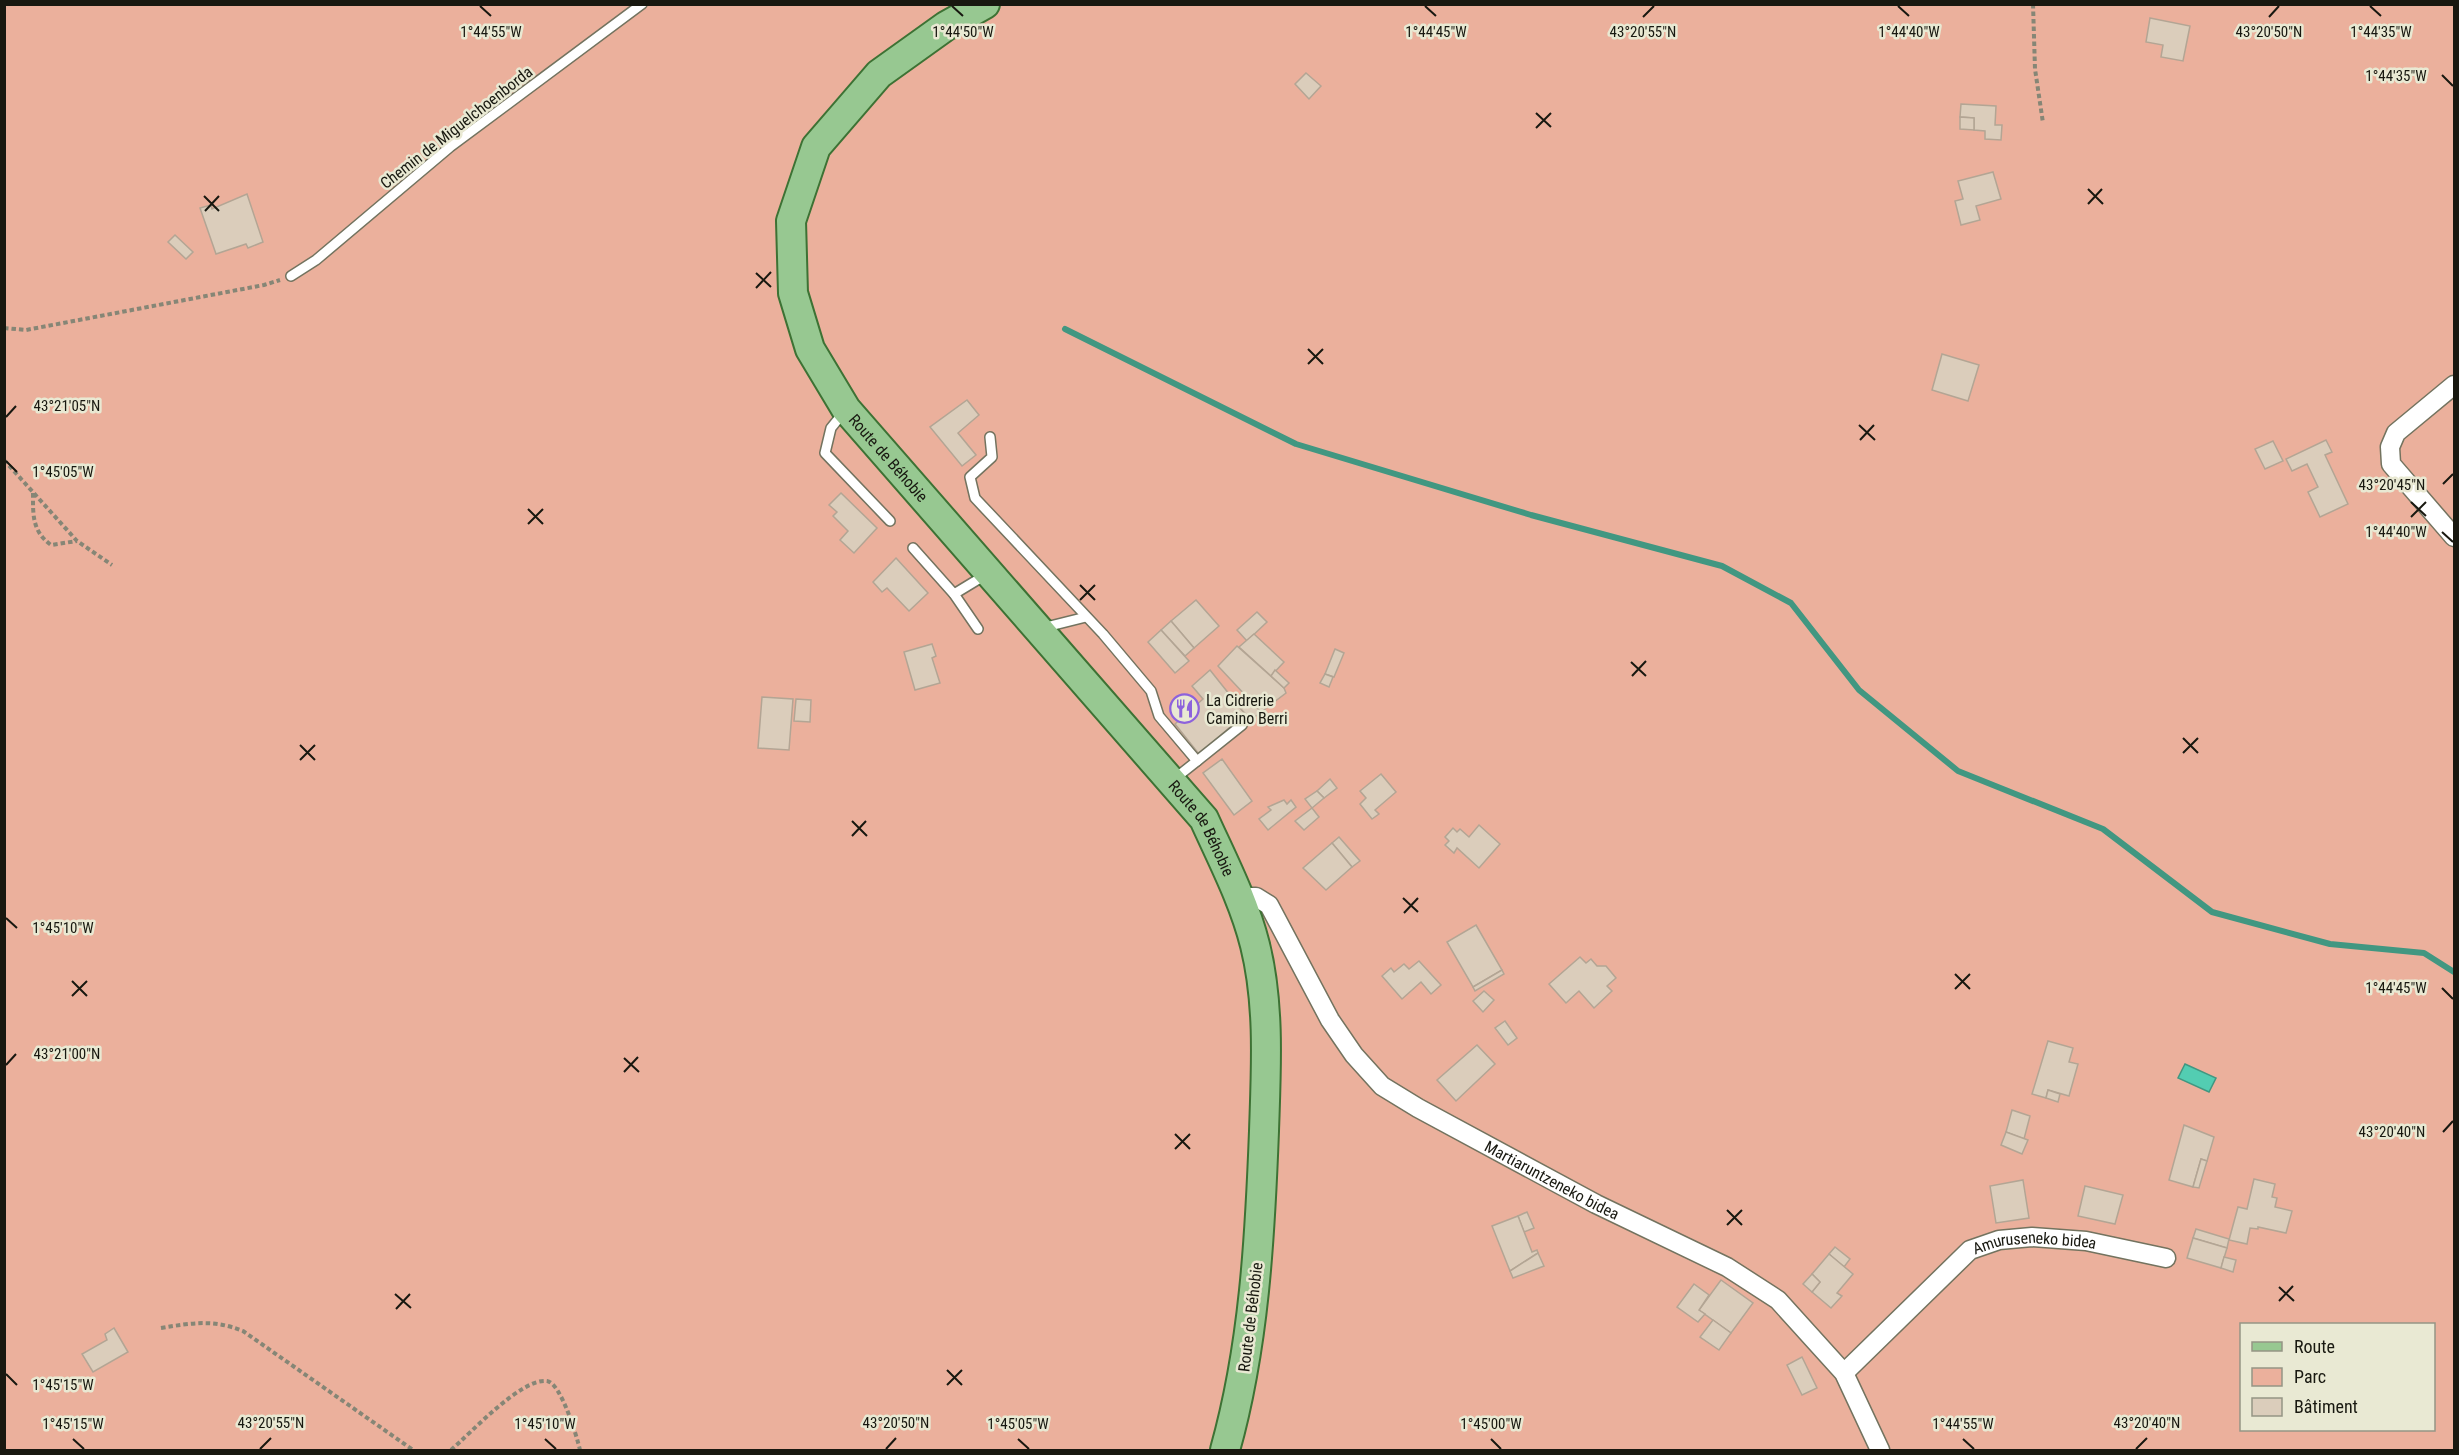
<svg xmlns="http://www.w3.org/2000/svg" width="2459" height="1455" viewBox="0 0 2459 1455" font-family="'Roboto Condensed',sans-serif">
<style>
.green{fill:#ebb09c;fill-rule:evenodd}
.water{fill:#53cdb2;stroke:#419781;stroke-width:1.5}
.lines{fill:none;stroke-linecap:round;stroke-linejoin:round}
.stream{stroke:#419781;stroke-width:6}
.building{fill:#dbcdbb;stroke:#b3a594;stroke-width:1.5}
.lane-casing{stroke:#73735f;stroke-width:12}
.street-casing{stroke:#73735f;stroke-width:21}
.primary-casing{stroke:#3d7234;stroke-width:32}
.path{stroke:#868676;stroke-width:4;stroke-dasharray:4.5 3;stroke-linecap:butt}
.lane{stroke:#fff;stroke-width:9}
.street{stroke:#fff;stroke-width:18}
.primary{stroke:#97c891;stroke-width:28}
.ticks{fill:none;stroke:#181810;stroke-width:2}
.labels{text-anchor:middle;stroke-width:5;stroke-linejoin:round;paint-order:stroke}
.street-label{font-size:16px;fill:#181810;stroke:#e9e9d3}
.poi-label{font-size:16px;fill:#181810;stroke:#e9e9d3;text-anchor:start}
.ticks-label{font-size:15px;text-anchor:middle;fill:#181810;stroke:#e9e9d3;stroke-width:5;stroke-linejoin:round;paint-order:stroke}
</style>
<rect width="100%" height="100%" fill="#e9e9d3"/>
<path class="green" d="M5,5H2454V1450H5ZM2242,1324H2434V1430H2242Z"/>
<path class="water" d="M2185,1064L2216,1078L2209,1092L2178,1078Z"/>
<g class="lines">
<path class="stream" d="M1065,329L1296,444L1531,515L1722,566L1791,603L1859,690L1958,771L2103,829L2212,912L2330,944L2424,953L2454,972"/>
</g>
<g class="building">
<path d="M2150,18L2190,26L2183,61L2161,57L2163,45L2146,42Z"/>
<path d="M1306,73L1321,86L1309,99L1295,84Z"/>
<path d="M1961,104L1996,106L1995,125H2002L2001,140L1985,139V131L1974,130V118L1960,117Z"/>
<path d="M1960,117L1974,118V130L1960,129Z"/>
<path d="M1993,172L2001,199L1976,206L1980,220L1961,225L1955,201L1963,199L1958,181Z"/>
<path d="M247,194L263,242L248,248L246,244L216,254L200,208L211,205L212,209Z"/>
<path d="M175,235L193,252L186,259L168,242Z"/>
<path d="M1942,354L1979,365L1968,401L1932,390Z"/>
<path d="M967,400L979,415L958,433L976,455L962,466L930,427Z"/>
<path d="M2326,440L2332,452L2325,455L2348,504L2320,517L2308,492L2318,487L2307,464L2292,471L2286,459Z"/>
<path d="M2273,441L2283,461L2265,469L2255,449Z"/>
<path d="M841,493L877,528L854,553L840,540L848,531L833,516L837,512L829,505Z"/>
<path d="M896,558L928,593L909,611L887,588L882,592L873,582Z"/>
<path d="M1196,600L1219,626L1194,648L1171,621Z"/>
<path d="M1257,612L1267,622L1247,641L1237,630Z"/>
<path d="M1171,621L1194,648L1185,656L1161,630Z"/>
<path d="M1161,630L1189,661L1175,673L1148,642Z"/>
<path d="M1254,634L1284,662L1271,676L1239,647Z"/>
<path d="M932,644L936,656L932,658L940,683L915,690L904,652Z"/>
<path d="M1237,646L1284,688L1286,693L1261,712L1218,666Z"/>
<path d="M1335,649L1344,653L1334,677L1325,674Z"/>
<path d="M1210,670L1245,714L1199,754L1175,724L1203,699L1192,686Z"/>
<path d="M1275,670L1289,683L1284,688L1271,676Z"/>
<path d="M1325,674L1333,677L1329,687L1320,683Z"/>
<path d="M762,697L793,699L789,750L758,748Z"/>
<path d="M796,699L811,700L810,722L794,721Z"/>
<path d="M1189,700L1195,707L1182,718L1176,711Z"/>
<path d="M1251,701L1261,712L1251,720L1241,709Z"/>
<path d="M1222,759L1252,801L1234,815L1203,773Z"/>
<path d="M1381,774L1396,792L1375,810L1379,814L1372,819L1360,804L1366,798L1360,791Z"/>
<path d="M1330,779L1337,788L1324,798L1317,791Z"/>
<path d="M1317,791L1324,798L1312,808L1305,799Z"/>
<path d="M1284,800L1287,804L1291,800L1296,807L1268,830L1259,819L1271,810L1268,807Z"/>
<path d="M1312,808L1319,817L1304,830L1295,821Z"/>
<path d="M1479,825L1500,844L1479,868L1457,848L1454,853L1445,845L1449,841L1445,837L1453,828L1457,832L1460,829L1469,837Z"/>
<path d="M1339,837L1360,861L1352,867L1332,843Z"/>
<path d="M1332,843L1352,867L1326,890L1303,868Z"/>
<path d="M1476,925L1502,970L1473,987L1447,942Z"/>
<path d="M1580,957L1586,963L1591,959L1597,966H1606L1616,978L1607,986L1612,991L1594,1008L1579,991L1566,1003L1549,984Z"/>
<path d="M1419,961L1441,985L1431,994L1421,982L1402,999L1382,976L1391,968L1394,972L1404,964L1409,969Z"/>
<path d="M1502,970L1504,974L1475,991L1473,987Z"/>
<path d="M1484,991L1494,1000L1483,1012L1473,1001Z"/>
<path d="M1505,1021L1517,1038L1508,1045L1495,1028Z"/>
<path d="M2048,1041L2073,1048L2069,1062L2078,1064L2069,1096L2048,1090L2046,1098L2032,1094Z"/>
<path d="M1477,1045L1495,1064L1456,1101L1437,1080Z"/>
<path d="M2048,1090L2060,1094L2058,1102L2046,1098Z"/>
<path d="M2012,1110L2030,1116L2024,1139L2006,1132Z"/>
<path d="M2184,1125L2214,1137L2207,1161L2201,1159L2193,1187L2169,1180Z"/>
<path d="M2006,1132L2028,1140L2022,1154L2001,1145Z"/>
<path d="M2201,1159L2207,1161L2199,1188L2193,1187Z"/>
<path d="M2254,1179L2275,1184L2272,1197L2277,1198L2275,1207L2292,1211L2286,1233L2258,1227V1229L2250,1228L2247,1244L2229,1240L2238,1207L2247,1209Z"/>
<path d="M2023,1180L2029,1218L1996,1223L1990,1186Z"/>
<path d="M2085,1186L2123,1195L2115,1224L2078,1216Z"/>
<path d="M1527,1212L1534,1228L1524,1232L1518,1216Z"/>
<path d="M1518,1216L1532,1252L1537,1250L1538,1253L1510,1271L1492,1226Z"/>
<path d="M2196,1229L2229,1239L2227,1248L2193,1238Z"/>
<path d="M2193,1238L2227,1248L2221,1268L2187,1258Z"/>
<path d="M1835,1247L1850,1259L1844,1267L1829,1254Z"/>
<path d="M1538,1253L1544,1266L1513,1278L1510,1271Z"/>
<path d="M1829,1254L1853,1274L1837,1293L1842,1296L1831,1308L1812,1292L1820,1282L1812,1274Z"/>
<path d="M2224,1257L2236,1260L2233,1272L2221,1268Z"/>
<path d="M1812,1274L1820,1282L1812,1292L1803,1284Z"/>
<path d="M1721,1280L1753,1303L1731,1333L1699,1310Z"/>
<path d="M1694,1284L1709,1295L1699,1310L1705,1314L1698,1322L1677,1307Z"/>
<path d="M1713,1320L1731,1333L1719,1350L1700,1337Z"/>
<path d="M114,1328L128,1352L93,1372L82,1354L107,1340L105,1334Z"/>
<path d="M1802,1357L1817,1388L1802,1395L1787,1365Z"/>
</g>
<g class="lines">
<defs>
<g id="lane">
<path d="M291,276L316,260L450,147L642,4"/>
<path d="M844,412L831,428L825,453L890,521"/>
<path d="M990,437L992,457L970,477L975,498L1103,634L1151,691L1159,716L1197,761L1173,780"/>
<path d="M913,548L954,594L978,629"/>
<path d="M954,594L987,574"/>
<path d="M1042,628L1086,617"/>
<path d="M1197,761L1242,725"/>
</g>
<g id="street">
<path d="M2454,385L2396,433L2390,447L2391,464L2454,537"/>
<path id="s1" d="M1240,897H1256L1269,905L1330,1020L1354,1055L1382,1086L1418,1108L1596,1204L1727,1267L1778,1300L1844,1373L1880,1450"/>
<path id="s2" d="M1844,1373L1970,1250L1999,1240L2032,1237L2086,1241L2166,1258"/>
</g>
<g id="primary">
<path id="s3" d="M985,4L946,26L879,74L816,147L791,221L793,293L810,349L846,409L1204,819C1223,861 1244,901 1255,945C1270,1005 1266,1070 1264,1131C1260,1238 1254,1347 1225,1450"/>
</g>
</defs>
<use href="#lane" class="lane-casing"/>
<use href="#street" class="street-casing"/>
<use href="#primary" class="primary-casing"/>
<g class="path">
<path d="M2033,4L2035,69L2043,123"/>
<path d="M4,328L26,330L264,285L280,280"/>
<path d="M4,460L77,541L112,565"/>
<path d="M33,493C33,515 32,531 51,545L77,541"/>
<path d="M161,1328C192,1323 213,1319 243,1331L413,1450"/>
<path d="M451,1450C471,1433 521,1378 547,1381C561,1383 577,1437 580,1450"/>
</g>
<use href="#lane" class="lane"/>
<use href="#street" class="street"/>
<use href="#primary" class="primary"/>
</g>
<path class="ticks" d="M480,6L491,16M952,6L963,16M1425,6L1436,16M1898,6L1909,16M2370,6L2381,16M1643,17L1654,6M2269,17L2279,6M2442,75L2453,86M1536,113L1551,127M1536,128L1551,113M2088,189L2103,204M204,196L219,211M2088,204L2102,189M205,211L219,196M756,273L771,287M756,288L771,272M1308,349L1323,364M1308,364L1323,349M6,417L16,406M1859,425L1875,440M1860,440L1874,425M6,461L17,472M2443,484L2453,474M2411,502L2426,516M528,509L543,524M2411,517L2426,502M528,524L543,509M2442,532L2453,542M1080,585L1095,600M1080,600L1095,585M1631,662L1646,676M1632,676L1646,661M2183,738L2198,753M300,745L315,760M2183,753L2198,738M300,760L315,745M852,821L867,836M852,836L866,821M1403,898L1418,912M1404,913L1418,898M6,918L17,928M1955,974L1970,989M72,981L87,996M2442,988L2453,999M1955,989L1970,974M72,996L87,981M624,1058L639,1072M6,1065L16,1054M624,1072L638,1057M2443,1132L2453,1121M1175,1134L1190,1149M1175,1149L1190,1134M1727,1210L1742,1225M1727,1225L1742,1210M2279,1287L2294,1301M395,1294L411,1308M2279,1301L2293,1286M396,1309L410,1294M947,1370L962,1385M6,1374L17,1385M947,1385L962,1370M73,1439L84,1449M545,1439L556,1449M1018,1439L1029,1449M1491,1439L1501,1449M1963,1439L1974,1449M260,1449L271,1438M886,1449L896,1438M2136,1449L2147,1438"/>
<defs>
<symbol id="restaurant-ring" viewBox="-11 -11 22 22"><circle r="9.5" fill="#e9e9d3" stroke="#8d62dc" stroke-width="1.5"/><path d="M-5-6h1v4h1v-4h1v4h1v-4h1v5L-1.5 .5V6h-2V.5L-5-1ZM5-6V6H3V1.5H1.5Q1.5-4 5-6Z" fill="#8d62dc"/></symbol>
</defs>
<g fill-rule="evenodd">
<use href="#restaurant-ring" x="1168" y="692" width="33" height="33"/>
</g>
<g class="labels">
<g class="street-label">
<text transform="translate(456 127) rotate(-38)" y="6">Chemin de Miguelchoenborda</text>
<text dy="6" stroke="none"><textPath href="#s3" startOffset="567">Route de Béhobie</textPath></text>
<text dy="6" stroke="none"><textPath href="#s3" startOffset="1053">Route de Béhobie</textPath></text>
<text dy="6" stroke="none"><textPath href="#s1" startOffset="440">Martiaruntzeneko bidea</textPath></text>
<text dy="6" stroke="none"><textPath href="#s2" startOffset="242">Amuruseneko bidea</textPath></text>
<text transform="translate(1250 1317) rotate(-83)" y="6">Route de Béhobie</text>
</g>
<g class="poi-label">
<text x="1206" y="706">La Cidrerie<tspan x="1206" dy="18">Camino Berri</tspan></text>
</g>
</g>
<g class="ticks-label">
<text x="2381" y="37">1°44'35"W</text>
<text x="491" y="37">1°44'55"W</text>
<text x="963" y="37">1°44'50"W</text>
<text x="1436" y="37">1°44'45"W</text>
<text x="1909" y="37">1°44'40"W</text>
<text x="1643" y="37">43°20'55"N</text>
<text x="2269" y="37">43°20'50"N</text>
<text x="2396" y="81">1°44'35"W</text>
<text x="67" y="411">43°21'05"N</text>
<text x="63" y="477">1°45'05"W</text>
<text x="2392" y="490">43°20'45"N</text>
<text x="2396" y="537">1°44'40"W</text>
<text x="63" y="933">1°45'10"W</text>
<text x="2396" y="993">1°44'45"W</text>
<text x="67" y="1059">43°21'00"N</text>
<text x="2392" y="1137">43°20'40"N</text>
<text x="63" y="1390">1°45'15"W</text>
<text x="271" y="1428">43°20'55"N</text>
<text x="896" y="1428">43°20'50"N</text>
<text x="2147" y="1428">43°20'40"N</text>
<text x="73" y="1429">1°45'15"W</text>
<text x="545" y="1429">1°45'10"W</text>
<text x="1018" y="1429">1°45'05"W</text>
<text x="1491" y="1429">1°45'00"W</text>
<text x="1963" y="1429">1°44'55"W</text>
</g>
<rect width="2459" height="1455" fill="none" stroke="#181810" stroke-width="12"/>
<rect x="2240" y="1323" width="195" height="108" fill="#e9e9d3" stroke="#959585" stroke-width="1.5"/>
<rect x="2252" y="1342" width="30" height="9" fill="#97c891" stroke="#959585" stroke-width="1.5"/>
<text x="2294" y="1353" font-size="18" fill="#181810">Route</text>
<rect x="2252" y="1368" width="30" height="18" fill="#ebb09c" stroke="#959585" stroke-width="1.5"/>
<text x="2294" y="1383" font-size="18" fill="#181810">Parc</text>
<rect x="2252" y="1398" width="30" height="18" fill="#dbcdbb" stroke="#959585" stroke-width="1.5"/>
<text x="2294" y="1413" font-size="18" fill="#181810">Bâtiment</text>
</svg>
